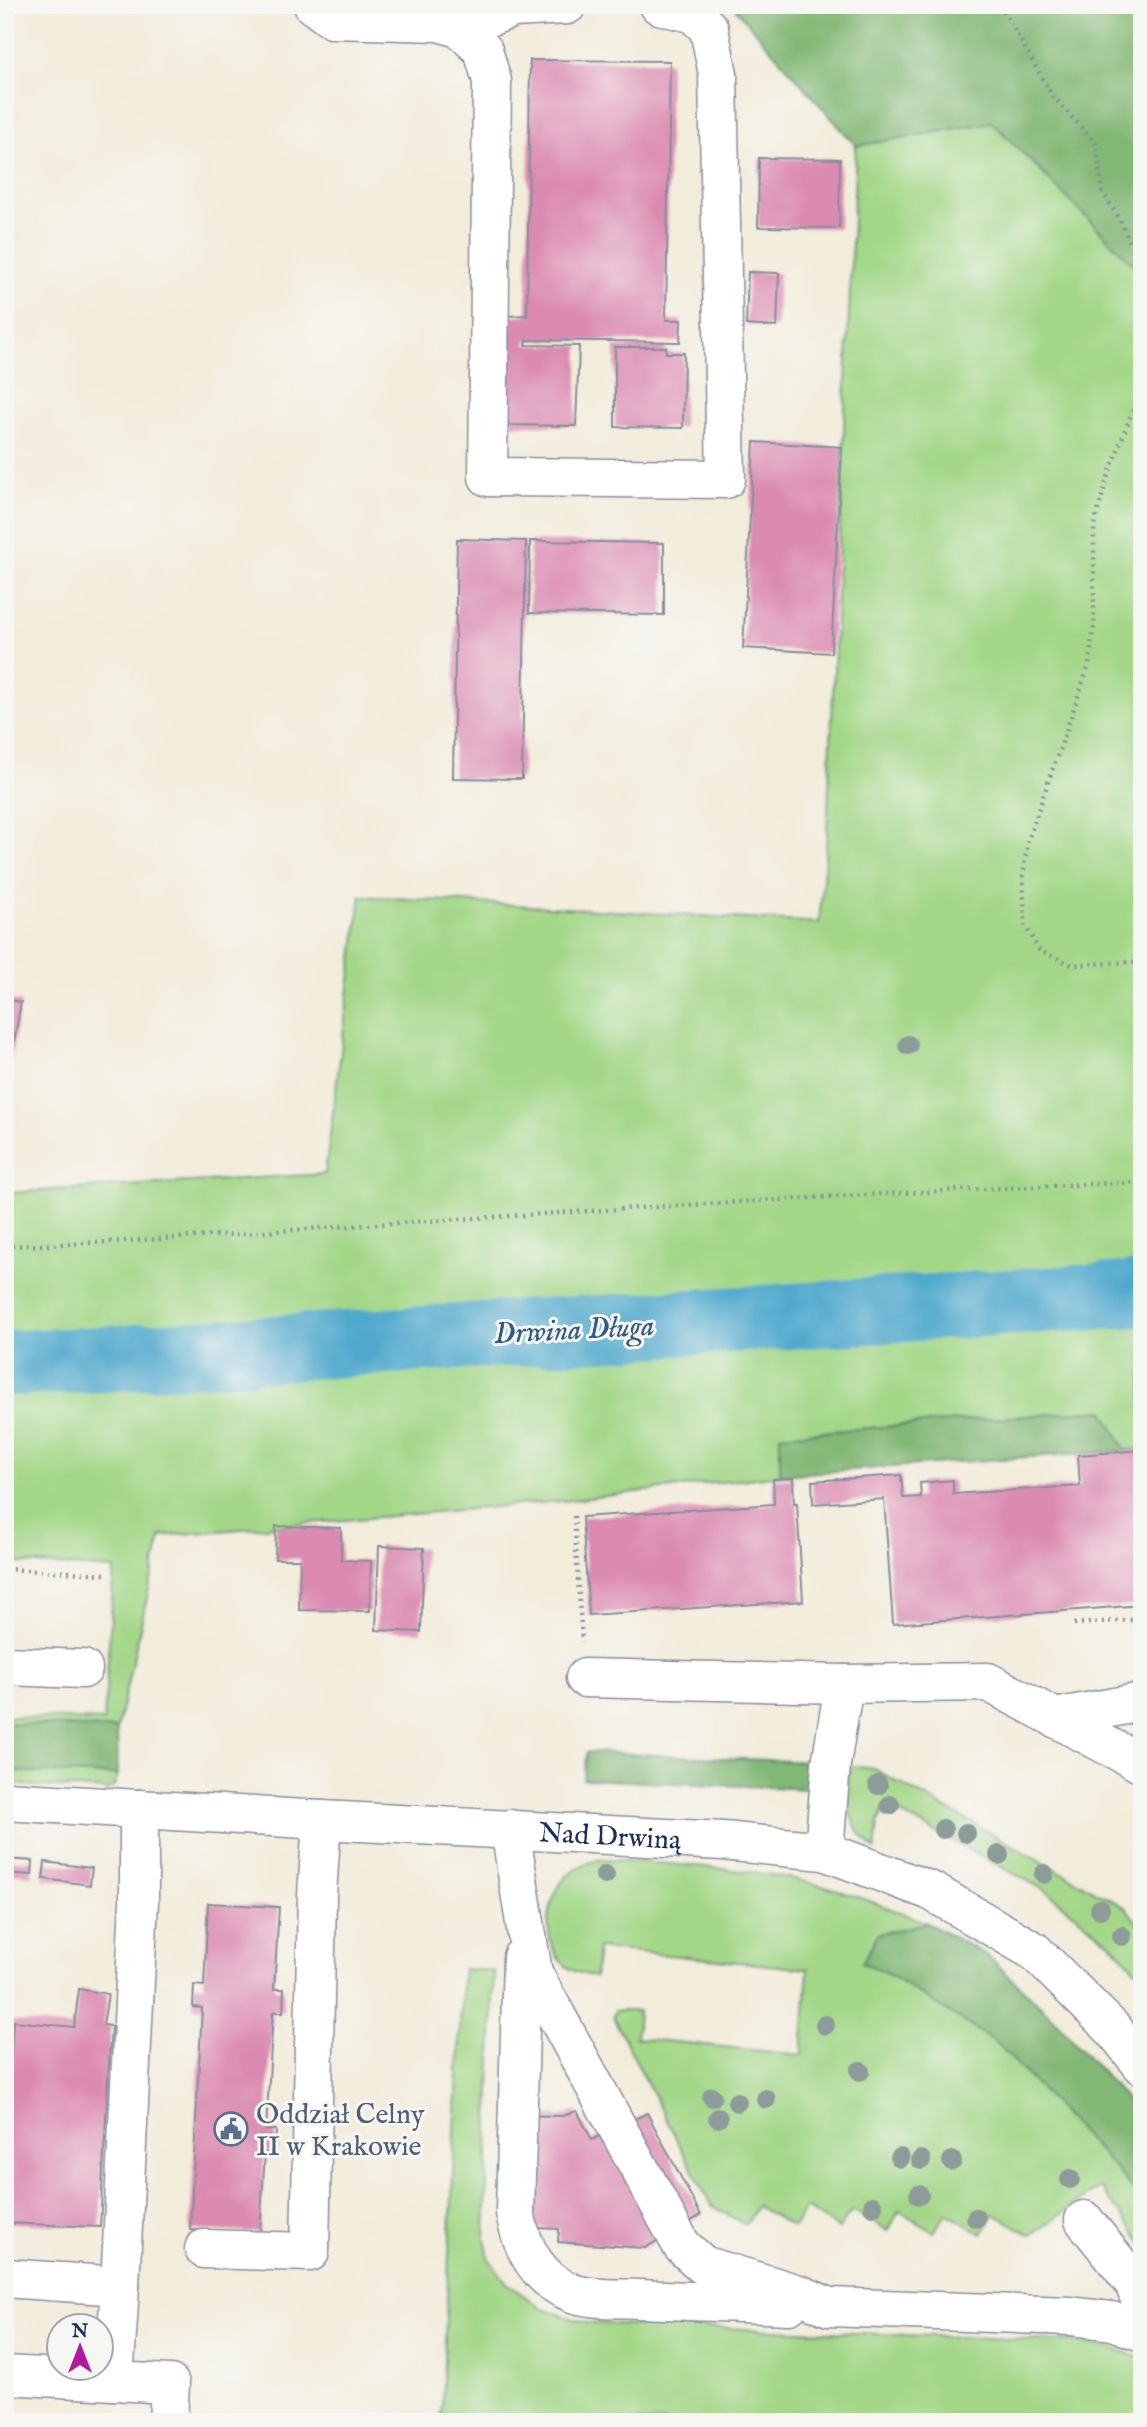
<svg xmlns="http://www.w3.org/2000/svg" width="1147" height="2427" viewBox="0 0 1147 2427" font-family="'IM FELL English',serif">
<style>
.green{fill:#a3d787;stroke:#5f8372;stroke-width:2}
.forest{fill:#82b874;stroke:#4e7469;stroke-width:2}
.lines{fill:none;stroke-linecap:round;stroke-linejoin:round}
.river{stroke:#50a9cd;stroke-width:66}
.building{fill:#db8bb1}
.minor-casing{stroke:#868e9c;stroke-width:41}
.path{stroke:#868e9c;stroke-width:4.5;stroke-dasharray:2 5;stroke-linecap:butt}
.minor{stroke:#fff;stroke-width:38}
.tree{fill:#8e9b9b}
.labels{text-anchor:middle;stroke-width:6;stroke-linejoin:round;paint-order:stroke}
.street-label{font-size:28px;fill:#1b2f5e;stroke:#f6f6f2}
.service-label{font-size:28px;fill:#4e5e75;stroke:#f6f6f2;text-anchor:start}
.water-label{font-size:30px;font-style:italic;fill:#2e5a85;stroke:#f6f6f2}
</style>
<rect width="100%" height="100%" fill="#f6f6f2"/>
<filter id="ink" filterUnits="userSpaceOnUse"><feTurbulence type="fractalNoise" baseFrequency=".0143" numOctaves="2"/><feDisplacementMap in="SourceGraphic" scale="14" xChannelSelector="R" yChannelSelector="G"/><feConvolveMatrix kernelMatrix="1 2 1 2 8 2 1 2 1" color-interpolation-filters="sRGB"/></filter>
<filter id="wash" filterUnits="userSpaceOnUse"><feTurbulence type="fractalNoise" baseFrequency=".00686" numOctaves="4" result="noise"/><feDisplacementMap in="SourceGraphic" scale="28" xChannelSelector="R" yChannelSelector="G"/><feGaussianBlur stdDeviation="1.57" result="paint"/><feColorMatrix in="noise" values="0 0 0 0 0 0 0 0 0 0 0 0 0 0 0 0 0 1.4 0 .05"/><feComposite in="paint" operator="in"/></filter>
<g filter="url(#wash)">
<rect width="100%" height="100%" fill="#f2ecda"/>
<g class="green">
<path d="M992,122L1142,273V1449L1126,1450L1103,1410L781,1435L780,1475L563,1501L161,1536L117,1729L5,1723V1716L104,1721L114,1569L5,1562V1193L325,1174L361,896L819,923L827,836L856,146Z"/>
<path d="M850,1766L874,1769L1126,1908L1142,1929V1977L1115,1947L1045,1890L886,1806L878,1822L875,1850C846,1823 846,1804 850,1766Z"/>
<path d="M5,1771L118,1775L115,1785L107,1790L5,1784Z"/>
<path d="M602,1859C664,1864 728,1867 789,1878C837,1888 882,1905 927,1923L878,1934L863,1963L883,1971L997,2043L1122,2176L1142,2203V2242L1100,2187L1031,2235L994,2214L982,2234L946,2213L934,2232L899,2211L888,2231L852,2210L839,2229L806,2208L793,2227L757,2206L746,2225L711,2205L613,2017L615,2011H638L636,2038L802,2055L808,1969L598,1948L595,1977C585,1974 574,1973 565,1965C540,1945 546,1896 568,1875C577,1866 589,1862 602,1859Z"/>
<path d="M463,1969L494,1971L485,2238L489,2259L507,2283L542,2309L587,2323L1065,2341L1112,2348L1142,2358V2422H441Z"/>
</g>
<g class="forest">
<path d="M732,5H1142V273L992,122L856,146Z"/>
<path d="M1103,1410L1126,1450L780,1475V1435Z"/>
<path d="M5,1723L117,1729L118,1775L5,1771Z"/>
<path d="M587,1752L812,1762L809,1789L583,1779Z"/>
<path d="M927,1923L988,1956L1051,2016L1142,2117V2203L1122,2176L997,2043L883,1971L862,1963L878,1934Z"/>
</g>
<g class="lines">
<path class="river" d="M5,1363L72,1361L1142,1294"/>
</g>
<g id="blocks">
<g class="building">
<path d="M530,60L670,61L666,320H681L680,342L527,340L526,345L579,346L576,426L509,425L505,409L506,316L527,315Z"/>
<path d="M759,158L840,159L839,228L758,227Z"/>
<path d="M748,272L779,273L777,327L746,325Z"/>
<path d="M615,347H666V353H684L683,428L615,427Z"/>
<path d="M754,442L842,447L831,653L743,648Z"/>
<path d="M457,539L526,541L522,779L453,778Z"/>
<path d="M530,541L664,543V615L529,613Z"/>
<path d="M5,999L21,1002L7,1081H5Z"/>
<path d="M1142,1450V1605L893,1624L884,1499L813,1504L812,1481L901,1475L903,1498L921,1497L920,1483L953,1480V1494L1080,1486L1078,1455Z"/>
<path d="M793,1478L794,1503H797L803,1601L589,1615L582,1517L774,1504L773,1479Z"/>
<path d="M276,1526L341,1528V1560L371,1561L370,1611L299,1610L300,1559H275Z"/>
<path d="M379,1546L424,1548L421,1632L376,1630Z"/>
<path d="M5,1859L33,1861L32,1875L5,1873Z"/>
<path d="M45,1862L92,1868L90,1885L43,1879Z"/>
<path d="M208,1903L279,1907L274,1989H284L283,2012H273L266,2130H276L275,2153L265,2152L260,2233L190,2230L202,2008L193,2007L194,1985L204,1986Z"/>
<path d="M79,1989L108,1994L103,2025L111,2026L100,2227L5,2223V2131L13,2021L74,2027Z"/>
<path d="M577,2111L592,2140L647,2113L701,2215L645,2248L558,2242L559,2229L510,2227L513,2115L562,2116Z"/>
</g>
</g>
</g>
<g filter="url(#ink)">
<use href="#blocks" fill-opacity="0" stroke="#868e9c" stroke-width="2"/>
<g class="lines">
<defs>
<g id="minor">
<path d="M313,5L332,19L439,22L459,28L483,50L492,81L488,477L726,479L718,74L709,29L694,14L659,5"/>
<path d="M459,28L513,8L567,5"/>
<path d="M5,1666L83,1669"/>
<path d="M585,1678L844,1684L988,1682L1142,1764"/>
<path d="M1055,1718L1142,1702"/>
<path id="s1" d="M5,1801L322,1820L723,1841L824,1851L931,1891L1034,1951L1114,2030L1142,2065"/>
<path d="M510,1829L533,1973L682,2246L703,2265L802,2295L829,2307L1071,2316L1112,2321L1142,2332"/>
<path d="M824,1851L831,1764L844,1684"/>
<path d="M522,1957L515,2212C521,2245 536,2278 570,2292C588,2300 619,2298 639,2299C689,2301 739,2303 789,2305"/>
<path d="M1084,2220L1134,2283L1142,2305"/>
<path d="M204,2249L310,2252L317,1895L322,1820"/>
<path d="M5,2278L120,2286L114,2381L170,2384L168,2422"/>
<path d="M120,2286L139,1901V1809"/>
<path d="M5,2375L114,2381"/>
</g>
</defs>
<use href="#minor" class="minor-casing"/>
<g class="path">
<path d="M1000,5L1052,95L1096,144L1102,191L1120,220L1138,261L1142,264"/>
<path d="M1142,391L1133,409L1106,482L1094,525V622L1089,665L1028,840L1023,875L1025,925L1039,950L1072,965L1128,962L1142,964"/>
<path d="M5,1246C131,1243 256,1232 382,1224C635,1208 888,1192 1142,1182"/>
<path d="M574,1516L582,1642"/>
<path d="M5,1569L106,1574"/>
<path d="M1074,1624L1142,1619"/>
</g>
<use href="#minor" class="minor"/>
</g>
<g class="tree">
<circle cx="908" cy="1045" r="10"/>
<circle cx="878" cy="1785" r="10"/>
<circle cx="890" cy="1805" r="10"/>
<circle cx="943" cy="1829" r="10"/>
<circle cx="966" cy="1833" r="10"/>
<circle cx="999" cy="1855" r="10"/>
<circle cx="1044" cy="1874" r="10"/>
<circle cx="605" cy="1875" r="10"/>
<circle cx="1100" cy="1909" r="10"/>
<circle cx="1122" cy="1936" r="10"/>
<circle cx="825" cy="2025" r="10"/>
<circle cx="860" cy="2071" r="10"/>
<circle cx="712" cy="2097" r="10"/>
<circle cx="766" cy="2099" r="10"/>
<circle cx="737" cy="2102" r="10"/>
<circle cx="718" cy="2118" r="10"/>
<circle cx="900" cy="2158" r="10"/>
<circle cx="921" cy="2160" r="10"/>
<circle cx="952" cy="2161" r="10"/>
<circle cx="1070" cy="2179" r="10"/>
<circle cx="919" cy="2195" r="10"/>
<circle cx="873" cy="2206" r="10"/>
<circle cx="976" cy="2218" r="10"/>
</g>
</g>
<defs>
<symbol id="civic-ring" viewBox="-11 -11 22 22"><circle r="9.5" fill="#f6f6f2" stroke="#5c6f8a" stroke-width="1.5"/><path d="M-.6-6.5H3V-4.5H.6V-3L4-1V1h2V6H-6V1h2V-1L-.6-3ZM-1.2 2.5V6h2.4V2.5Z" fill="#5c6f8a"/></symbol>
</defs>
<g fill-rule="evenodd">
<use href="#civic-ring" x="212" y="2110" width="38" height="38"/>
</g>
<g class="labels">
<g class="street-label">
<text dy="10" stroke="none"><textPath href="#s1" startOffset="606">Nad Drwiną</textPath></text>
</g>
<g class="service-label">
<text x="256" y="2123">Oddział Celny<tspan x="256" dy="32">II w Krakowie</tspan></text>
</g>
<g class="water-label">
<text transform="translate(574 1329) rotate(-3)" y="10">Drwina Długa</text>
</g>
</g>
<rect width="1147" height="2427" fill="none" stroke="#f6f6f2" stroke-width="28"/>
<g transform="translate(80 2347)"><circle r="33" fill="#f6f6f2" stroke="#9ea6b7" stroke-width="2"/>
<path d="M0-5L12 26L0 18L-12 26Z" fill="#b5179e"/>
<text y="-10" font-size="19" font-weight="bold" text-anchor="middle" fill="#1b2f5e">N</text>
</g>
</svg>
